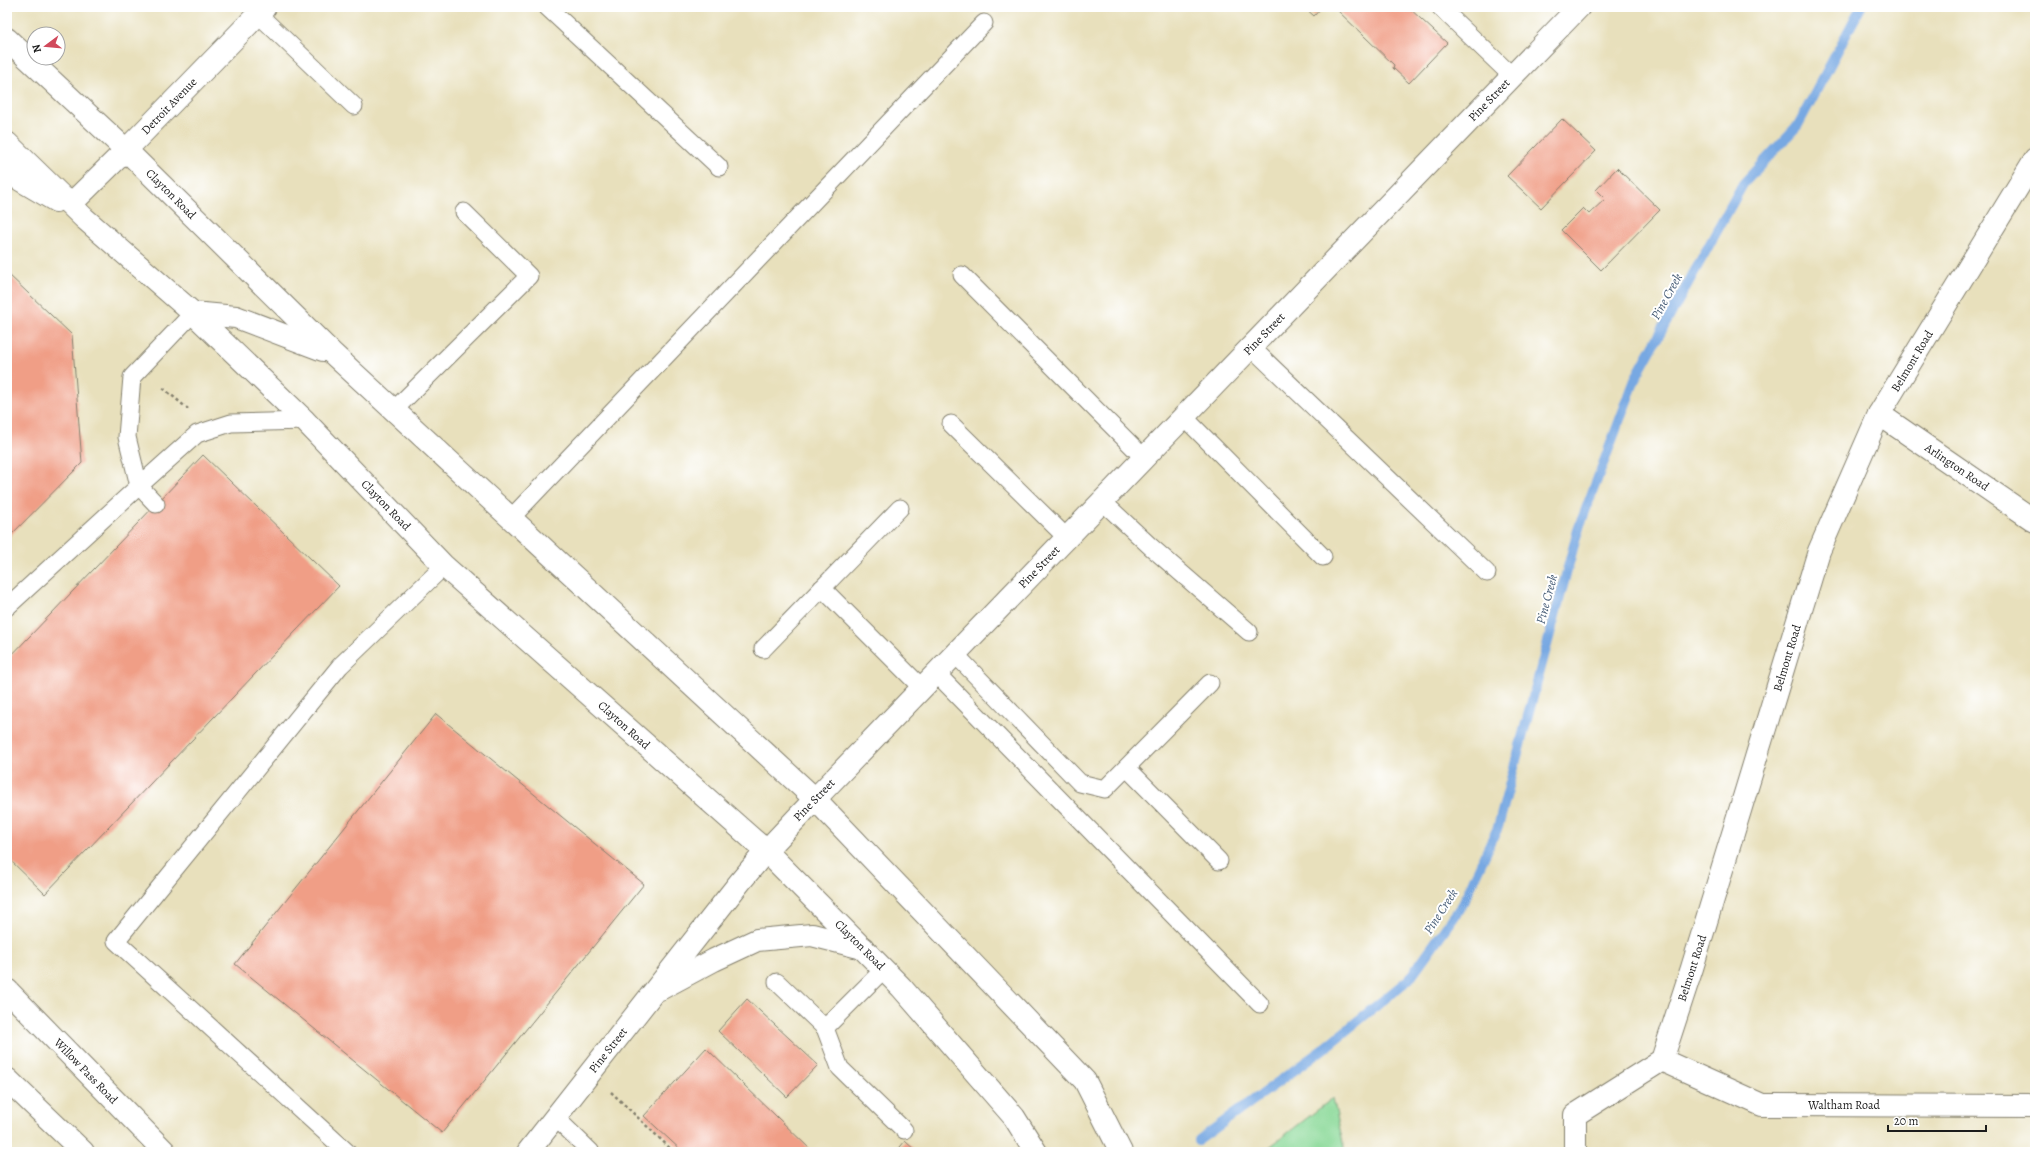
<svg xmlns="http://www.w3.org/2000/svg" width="2042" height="1159" viewBox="0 0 2042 1159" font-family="Alegreya,serif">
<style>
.green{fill:#8ad998;stroke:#537a5a}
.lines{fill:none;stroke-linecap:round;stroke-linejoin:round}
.stream{stroke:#77a8e2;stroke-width:10}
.building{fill:#f09e86}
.service-casing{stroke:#827e6c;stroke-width:19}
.minor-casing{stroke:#827e6c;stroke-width:24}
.tertiary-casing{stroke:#827e6c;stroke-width:24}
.primary-casing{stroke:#827e6c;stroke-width:24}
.path{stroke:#827e6c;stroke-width:2.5;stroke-dasharray:3 3;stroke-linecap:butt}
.service{stroke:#fff;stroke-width:17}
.minor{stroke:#fff;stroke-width:22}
.tertiary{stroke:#fff;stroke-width:22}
.primary{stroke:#fff;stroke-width:22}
.labels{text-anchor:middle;stroke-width:4;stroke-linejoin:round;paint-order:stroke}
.street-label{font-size:12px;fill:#1c1c1c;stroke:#fff}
.water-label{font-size:13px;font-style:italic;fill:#455b75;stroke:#fff}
</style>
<rect width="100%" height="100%" fill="#fff"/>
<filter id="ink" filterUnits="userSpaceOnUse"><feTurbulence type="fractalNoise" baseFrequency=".025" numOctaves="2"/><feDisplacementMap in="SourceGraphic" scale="8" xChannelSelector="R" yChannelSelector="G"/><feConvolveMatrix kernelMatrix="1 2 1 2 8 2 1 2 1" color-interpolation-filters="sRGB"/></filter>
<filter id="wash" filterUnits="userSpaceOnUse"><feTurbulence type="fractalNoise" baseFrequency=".012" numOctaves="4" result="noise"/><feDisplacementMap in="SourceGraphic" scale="16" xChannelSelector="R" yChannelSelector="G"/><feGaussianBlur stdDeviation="0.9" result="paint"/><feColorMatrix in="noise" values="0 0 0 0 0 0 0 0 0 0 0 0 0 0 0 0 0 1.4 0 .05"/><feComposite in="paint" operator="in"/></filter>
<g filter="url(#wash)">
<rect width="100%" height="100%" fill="#e8e0bc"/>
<path class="green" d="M1333,1098L1345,1152H1263Z"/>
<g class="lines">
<path class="stream" d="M1199,1140L1326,1047L1409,979L1462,905L1498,827L1578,530L1636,377L1743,184L1798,125L1861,7"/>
</g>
<g id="blocks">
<g class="building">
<path d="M1304,7H1322L1314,16Z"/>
<path d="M1336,7H1408L1447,43L1409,83L1393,68L1394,65L1335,8Z"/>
<path d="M1562,119L1596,151L1541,208L1507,176Z"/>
<path d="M1617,168L1660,210L1601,270L1561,230L1583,208L1589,214L1605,199L1596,190Z"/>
<path d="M7,273L72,335L82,463L7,539Z"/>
<path d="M203,455L339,586L45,894L7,857V660Z"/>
<path d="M436,714L644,884L442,1133L235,964Z"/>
<path d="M747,999L818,1065L787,1097L718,1031Z"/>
<path d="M706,1048L813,1152H683L644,1116Z"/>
<path d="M905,1141L917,1152H896Z"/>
</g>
</g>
</g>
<g filter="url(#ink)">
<use href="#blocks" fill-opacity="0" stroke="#827e6c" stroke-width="1"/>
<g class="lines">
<defs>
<g id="service">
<path d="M547,7L719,167"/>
<path d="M1440,7L1512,76"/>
<path d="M258,14L354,106"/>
<path d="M962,275L1144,458"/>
<path d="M193,313L132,377L127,437L139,486L197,434L231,423L305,421"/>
<path d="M1251,347L1487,573"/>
<path d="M394,410L529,276L464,212"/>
<path d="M1183,416L1323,557"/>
<path d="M951,424L1067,538"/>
<path d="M1102,501L1150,546L1249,632"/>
<path d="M511,518L984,23"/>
<path d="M822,588L922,688"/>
<path d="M7,607L139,486L156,504"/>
<path d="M763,649L900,508"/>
<path d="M955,654L1080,783L1105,789L1210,683"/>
<path d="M936,673L1260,1004"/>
<path d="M1127,768L1219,861"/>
<path d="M777,982L825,1028L840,1068L904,1130"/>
<path d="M825,1028L884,969"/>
<path d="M555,1117L591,1152"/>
<path d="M347,1152L116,941L340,666L444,566"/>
</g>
<g id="minor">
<path d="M1879,414L2035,521"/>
<path d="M815,799L1579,7"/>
<path d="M1662,1060L1762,1105L2035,1106"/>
<path d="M1575,1152V1115L1662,1060L1692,968L1819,551L1879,414L2035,159"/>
</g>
<g id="tertiary">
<path d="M71,204L126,150L265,7"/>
<path d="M660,989L714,960L757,940L812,935L863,948"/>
<path d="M528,1152L740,882L766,851L815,799"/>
</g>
<g id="primary">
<path d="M7,39L126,150L332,353L815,799L1085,1081L1121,1152"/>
<path d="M7,143L84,218L193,313L305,421L444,566L766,851L901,987L1014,1117L1036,1152"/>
<path d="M7,168L17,178L56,201"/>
<path d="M193,313L236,317L323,350"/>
<path d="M7,990L165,1152"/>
<path d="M7,1079L83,1152"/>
</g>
</defs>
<use href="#service" class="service-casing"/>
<use href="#minor" class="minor-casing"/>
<use href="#tertiary" class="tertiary-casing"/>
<use href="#primary" class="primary-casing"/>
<g class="path">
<path d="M163,388L188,409"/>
<path d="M611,1092L674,1152"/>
</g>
<use href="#service" class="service"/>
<use href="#minor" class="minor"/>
<use href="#tertiary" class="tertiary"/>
<use href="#primary" class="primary"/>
</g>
</g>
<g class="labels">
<g class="street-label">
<text transform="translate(1489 100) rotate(-46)" y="4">Pine Street</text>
<text transform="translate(169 106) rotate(-46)" y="4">Detroit Avenue</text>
<text transform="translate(171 194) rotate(45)" y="4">Clayton Road</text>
<text transform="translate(1264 334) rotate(-46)" y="4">Pine Street</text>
<text transform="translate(1912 361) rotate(-59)" y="4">Belmont Road</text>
<text transform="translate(1957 467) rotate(34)" y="4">Arlington Road</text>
<text transform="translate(386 505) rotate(46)" y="4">Clayton Road</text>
<text transform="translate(1039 567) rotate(-46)" y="4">Pine Street</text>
<text transform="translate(1787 658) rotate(-73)" y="4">Belmont Road</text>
<text transform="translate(624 725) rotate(42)" y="4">Clayton Road</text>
<text transform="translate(814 800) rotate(-46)" y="4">Pine Street</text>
<text transform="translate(860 945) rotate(45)" y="4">Clayton Road</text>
<text transform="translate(1692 968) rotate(-72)" y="4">Belmont Road</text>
<text transform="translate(608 1050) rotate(-52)" y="4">Pine Street</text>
<text transform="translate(86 1071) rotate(46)" y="4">Willow Pass Road</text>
<text x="1844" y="1109">Waltham Road</text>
</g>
<g class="water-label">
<text transform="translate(1666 296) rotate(-61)" y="5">Pine Creek</text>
<text transform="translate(1546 599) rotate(-75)" y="5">Pine Creek</text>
<text transform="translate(1440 911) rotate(-57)" y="5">Pine Creek</text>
</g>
</g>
<rect width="2042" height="1159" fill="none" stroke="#fff" stroke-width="24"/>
<g transform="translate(46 46) rotate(254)"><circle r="19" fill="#ffffff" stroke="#a4a4a4"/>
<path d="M0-3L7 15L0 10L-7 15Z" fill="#d1495b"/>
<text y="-6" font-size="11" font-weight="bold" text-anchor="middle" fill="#1c1c1c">N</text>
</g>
<path d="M1888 1125v6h98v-6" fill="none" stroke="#1c1c1c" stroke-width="2"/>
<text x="1894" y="1125" font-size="12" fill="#1c1c1c" stroke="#ffffff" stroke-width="3" paint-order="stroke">20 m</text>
</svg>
